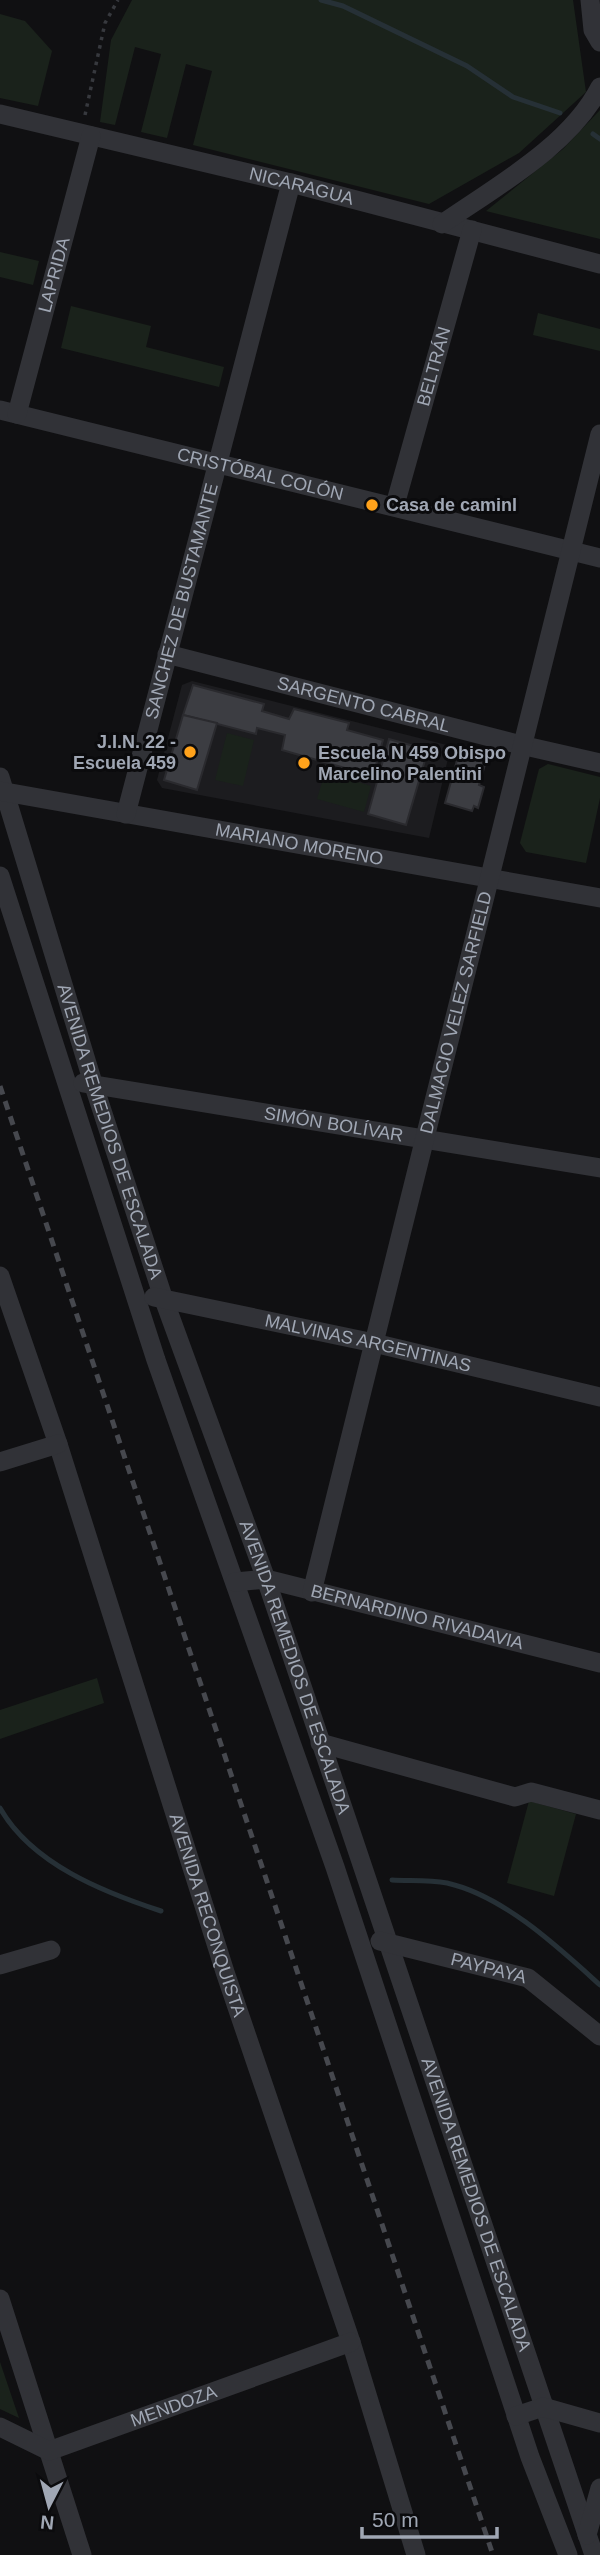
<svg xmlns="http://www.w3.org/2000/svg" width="600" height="2555" viewBox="0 0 600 2555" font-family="Arial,sans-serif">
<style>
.built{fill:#1c1c1f}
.green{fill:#1a221b}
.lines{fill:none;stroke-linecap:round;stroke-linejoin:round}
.stream{stroke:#263036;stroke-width:5}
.building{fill:#3c3d42;stroke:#2a2a2e;stroke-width:2}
.path{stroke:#37393e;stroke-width:3.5;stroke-dasharray:3.5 5;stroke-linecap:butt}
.minor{stroke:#313237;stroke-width:19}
.rail{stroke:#46484e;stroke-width:5;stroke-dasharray:9 7;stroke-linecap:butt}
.poi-dot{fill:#ffa21b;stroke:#0b0b0d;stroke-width:2.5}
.labels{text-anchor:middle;stroke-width:6;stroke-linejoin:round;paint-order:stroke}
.street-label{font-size:18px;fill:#a0a7b4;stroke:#0b0b0d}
.poi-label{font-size:18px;font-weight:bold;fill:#a0a7b4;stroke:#0b0b0d;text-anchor:start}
</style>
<rect width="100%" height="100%" fill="#101012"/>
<path class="built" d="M192,681L451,746L429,838L162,788L157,780L182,685Z"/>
<g class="green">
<path d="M132,0H573L586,92L519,153L429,204L193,145L212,71L186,64L167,138L141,132L161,54L135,47L115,125L100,122L111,40Z"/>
<path d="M0,14L25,21L52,51L38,106L0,98Z"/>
<path d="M600,110V239L486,211L563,149Z"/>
<path d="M0,252L39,261L33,285L0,277Z"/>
<path d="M71,306L151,326L146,347L224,367L219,387L61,348Z"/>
<path d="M538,313L600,329V351L533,335Z"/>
<path d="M227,733L254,740L243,786L215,780Z"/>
<path d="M548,764L600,777V798L586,863L526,852L520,843L539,769Z"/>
<path d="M325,772L371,786L364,812L317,799Z"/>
<path d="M97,1678L104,1703L0,1739V1710Z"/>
<path d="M529,1801L576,1814L554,1896L507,1883Z"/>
<path d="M0,2362L19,2418L0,2409Z"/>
</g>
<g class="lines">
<g class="stream">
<path d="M321,0L343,6L467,66L513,97L560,113"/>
<path d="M593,134L600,139"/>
<path d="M0,1808C32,1864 103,1892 161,1911"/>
<path d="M392,1880C410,1881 429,1880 447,1883C504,1896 558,1947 600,1985"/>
</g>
</g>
<g class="building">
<path d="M193,685L264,704L262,711L289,719L294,709L349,723L347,730L383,740L373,776L282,750L285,735L257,728L256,734L183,715Z"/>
<path d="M183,715L217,723L197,790L164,780Z"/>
<path d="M389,739L428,750L406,825L368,814Z"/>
<path d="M459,753L486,761L479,785L484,787L478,808L474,806L472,811L445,803Z"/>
</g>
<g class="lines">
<path class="path" d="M85,115L105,23L118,0"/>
<g class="minor">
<path d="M590,0L593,30L600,42"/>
<path id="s1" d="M0,114L291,183L600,264"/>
<path d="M442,224C495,187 570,146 600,87"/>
<path id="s2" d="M0,410L600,558"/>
<path id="s3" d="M17,414L91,136"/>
<path id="s4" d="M395,505L472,230"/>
<path id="s5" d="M167,654L521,745L600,763"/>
<path id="s6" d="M0,777L93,1083L163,1297L266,1579L594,2555"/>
<path id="s7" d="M0,791L600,898"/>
<path id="s8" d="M126,814L291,183"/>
<path d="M0,876L156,1360L335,1867L530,2457L568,2555"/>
<path id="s9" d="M83,1083L600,1168"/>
<path id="s10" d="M0,1276L58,1444L225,1972L351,2342L416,2555"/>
<path id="s11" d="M154,1297L374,1343L600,1397"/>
<path d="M0,1462L58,1444"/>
<path id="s12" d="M235,1582L266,1579L600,1663"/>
<path id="s13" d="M312,1592L600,434"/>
<path d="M320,1743L515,1797L531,1792L600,1810"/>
<path id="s14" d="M380,1941L528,1978L600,2036"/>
<path d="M0,1965L51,1950"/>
<path d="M0,2299L82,2555"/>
<path d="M516,2416L543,2407L600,2423"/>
<path id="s15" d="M0,2427L49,2451L351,2342"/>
<path d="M587,2535L600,2488"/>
</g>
<path class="rail" d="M0,1086L493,2555"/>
</g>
<g class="poi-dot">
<circle cx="372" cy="505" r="7"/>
<circle cx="190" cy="752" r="7"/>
<circle cx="304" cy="763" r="7"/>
</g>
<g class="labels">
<g class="street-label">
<text dy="6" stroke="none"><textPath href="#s1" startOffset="310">NICARAGUA</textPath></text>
<text dy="6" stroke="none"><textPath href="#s3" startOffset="144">LAPRIDA</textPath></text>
<text dy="6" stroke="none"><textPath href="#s4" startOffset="144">BELTRÁN</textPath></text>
<text dy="6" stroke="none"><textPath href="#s2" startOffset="268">CRISTÓBAL COLÓN</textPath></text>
<text dy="6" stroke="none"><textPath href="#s8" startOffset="220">SANCHEZ DE BUSTAMANTE</textPath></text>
<text dy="6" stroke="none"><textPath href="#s5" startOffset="203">SARGENTO CABRAL</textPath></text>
<text dy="6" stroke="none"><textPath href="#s7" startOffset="304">MARIANO MORENO</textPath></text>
<text dy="6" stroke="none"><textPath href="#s13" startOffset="597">DALMACIO VELEZ SARFIELD</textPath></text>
<text dy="6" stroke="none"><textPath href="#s9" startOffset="254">SIMÓN BOLÍVAR</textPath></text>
<text dy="6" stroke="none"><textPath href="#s6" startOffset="371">AVENIDA REMEDIOS DE ESCALADA</textPath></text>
<text dy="6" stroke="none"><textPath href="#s11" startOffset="219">MALVINAS ARGENTINAS</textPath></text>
<text dy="6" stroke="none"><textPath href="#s12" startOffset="187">BERNARDINO RIVADAVIA</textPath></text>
<text dy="6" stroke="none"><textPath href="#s6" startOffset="938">AVENIDA REMEDIOS DE ESCALADA</textPath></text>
<text dy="6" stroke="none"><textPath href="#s10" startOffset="672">AVENIDA RECONQUISTA</textPath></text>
<text dy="6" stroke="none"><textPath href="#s14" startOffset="112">PAYPAYA</textPath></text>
<text dy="6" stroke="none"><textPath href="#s6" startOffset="1505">AVENIDA REMEDIOS DE ESCALADA</textPath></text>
<text dy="6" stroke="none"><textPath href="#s15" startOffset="187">MENDOZA</textPath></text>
</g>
<g class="poi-label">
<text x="386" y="511">Casa de caminl</text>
<text x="176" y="748" text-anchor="end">J.I.N. 22 -<tspan x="176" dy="21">Escuela 459</tspan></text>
<text x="318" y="759">Escuela N 459 Obispo<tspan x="318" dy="21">Marcelino Palentini</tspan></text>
</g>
</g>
<g transform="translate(49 2506) rotate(186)" stroke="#0b0b0d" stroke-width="5" paint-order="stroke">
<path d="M0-5L12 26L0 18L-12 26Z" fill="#a0a7b4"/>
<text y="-10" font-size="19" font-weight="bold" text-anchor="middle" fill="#a0a7b4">N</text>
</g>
<path d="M362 2527v10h135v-10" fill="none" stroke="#a0a7b4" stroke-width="3.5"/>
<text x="372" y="2527" font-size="21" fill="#a0a7b4" stroke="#0b0b0d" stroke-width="5" paint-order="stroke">50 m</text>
</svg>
